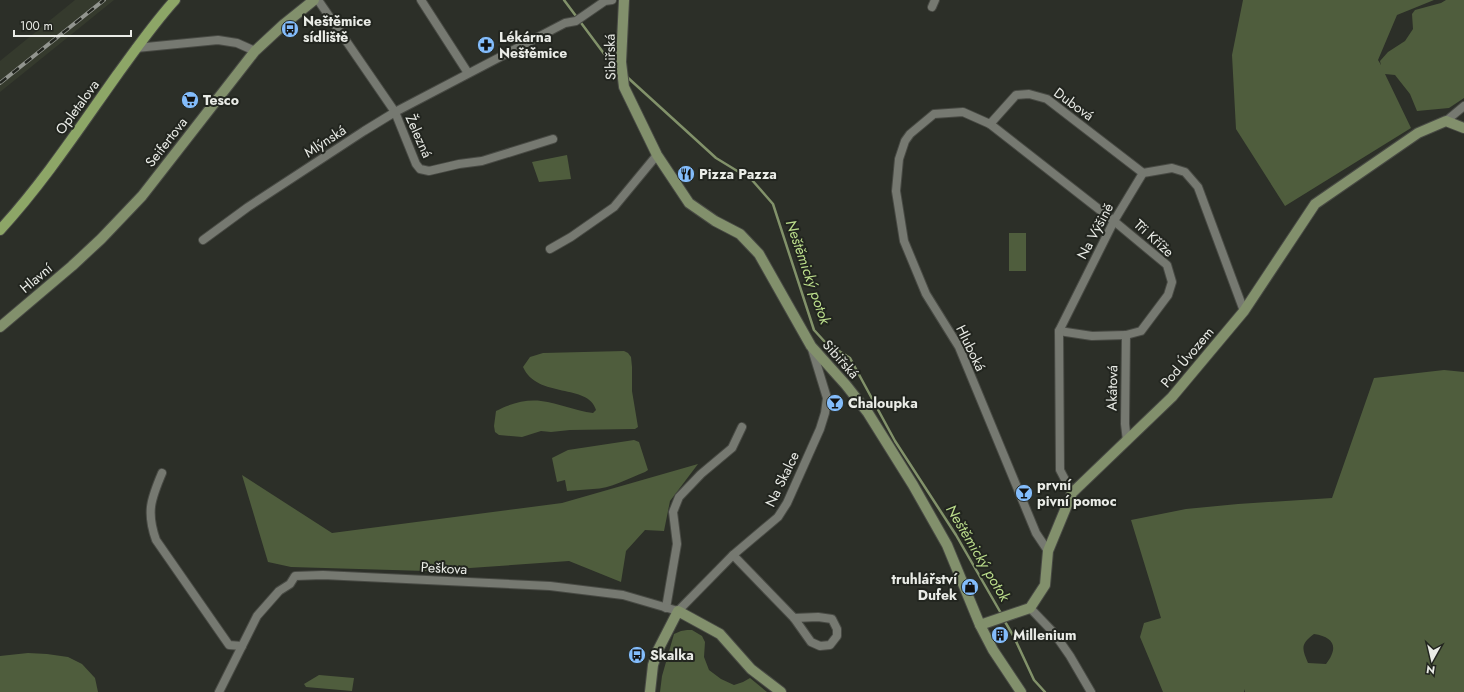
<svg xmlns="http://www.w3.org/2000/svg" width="1464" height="692" viewBox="0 0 1464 692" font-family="Jost,sans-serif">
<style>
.built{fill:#353a2d}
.green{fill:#4f5d3d;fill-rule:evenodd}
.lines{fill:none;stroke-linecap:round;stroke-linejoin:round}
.stream{stroke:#82926a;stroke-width:2.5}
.street-casing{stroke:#484a44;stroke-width:10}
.secondary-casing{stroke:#484a44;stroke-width:12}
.primary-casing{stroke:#484a44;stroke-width:12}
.street{stroke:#767971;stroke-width:8}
.secondary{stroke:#82906c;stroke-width:10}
.primary{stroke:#8da667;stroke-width:10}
.rail-casing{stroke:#92958f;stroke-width:4}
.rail{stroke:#22251f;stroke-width:2.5;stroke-dasharray:8;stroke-linecap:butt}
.labels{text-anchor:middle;stroke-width:4;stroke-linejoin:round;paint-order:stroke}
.poi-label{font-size:14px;font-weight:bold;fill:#eaece7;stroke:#22251f;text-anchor:start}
.street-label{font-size:14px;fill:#eaece7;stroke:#22251f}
.water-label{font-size:15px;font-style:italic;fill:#bbdd8b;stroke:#22251f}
</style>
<rect width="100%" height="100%" fill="#2c2f28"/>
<path class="built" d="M75,0H114L0,92V61Z"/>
<g class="green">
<path d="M1243,0H1434L1397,15L1378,60L1381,65L1380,61L1388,52L1405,41L1413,29L1412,14L1415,10L1441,3L1446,0H1464V98L1449,108L1417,111L1410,94L1395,75L1385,74L1411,128L1285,206L1236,129L1232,55Z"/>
<path d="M567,155L571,179L539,182L532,162Z"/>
<rect x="1009" y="233" width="17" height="38"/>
<path d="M624,351L628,353L631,357L632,367V391L638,427L635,429L570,430L551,432L541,431L522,437L499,435L495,432L494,426L496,411C509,404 526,399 541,401C559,403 575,411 593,413L596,410C589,383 537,399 523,367L530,357L543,353Z"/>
<path d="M1444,370L1464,372V692H1245L1244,689V692H1163L1140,637L1144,623L1161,618L1131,520L1186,509L1238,504L1332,498L1374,378ZM1314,634C1334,637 1339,647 1326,664L1308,663C1302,649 1300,644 1314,634Z"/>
<path d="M634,440L639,442L648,470L645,472C629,478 610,489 593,489C584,490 576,490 567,491L565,480L557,482L552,458L568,450Z"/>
<path d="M698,464L670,501L664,531L645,530L626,551L621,582L569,561L426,571L291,567L268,562L242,475L332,533L562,503Z"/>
<path d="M687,630H692L702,636L705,642L704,657L709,670L721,679L734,685L743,682L750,678L767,692H660L662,676L674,634L681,631Z"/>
<path d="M28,653L47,654L68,657L82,664L95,678L98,692H0V656Z"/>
<path d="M319,675L354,678L352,691L306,687L304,684Z"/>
</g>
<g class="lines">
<g class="stream">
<path d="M564,0L611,63L618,69"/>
<path d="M626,76L716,158L752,180L773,204L814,330L825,342L850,358L895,441L956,535L1002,615"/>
<path d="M1004,620L1014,637L1034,680L1045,692"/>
</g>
<defs>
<g id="street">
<path d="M318,0L395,112L416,164L420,169L429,171L459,164L482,161L553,139"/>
<path d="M421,0L468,73"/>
<path d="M932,7L935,0"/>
<path d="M136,48L218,40L237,43L255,51"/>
<path d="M1446,121L1464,106"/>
<path d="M990,124L1114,221L1167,265L1172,282L1168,295L1141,331L1126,335L1092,336L1059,331"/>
<path d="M203,240L248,207L364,131L395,112L565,23L576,21L605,1L612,0"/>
<path d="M550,249L571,237L614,207L657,155"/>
<path d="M1126,335L1125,424L1127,441"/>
<path d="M162,473C151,499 146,512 156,540L229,645L242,646"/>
<path d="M1072,493L1060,470L1059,331L1114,221L1143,173L1172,168L1185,172L1198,187L1244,311"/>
<path d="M1048,551L1036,533L959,347L926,294L904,241L896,191L899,159L905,141L910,134L934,114L963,112L990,124L1016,95L1029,94L1047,99L1143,173"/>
<path d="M733,555L794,618L811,642L820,646L830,645L837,636V629L832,619L818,617L794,618"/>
<path d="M666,608L677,544L673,512L679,497L701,474L732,448L742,427"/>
<path d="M1030,608L1054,633L1070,656L1091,692"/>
<path d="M219,692L257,616L279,591L290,584L295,576L323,575L550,586L623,595L678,611L733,555L778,517L787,503L820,429L825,413L827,398L812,349"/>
</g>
<g id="secondary">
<path d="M624,0L621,62L624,87L657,155L689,203L715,221L740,234L759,254L811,346L846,385L868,413L913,485L947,545L980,625L993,650L1021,692"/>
<path d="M0,327L72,266L101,239L142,196L255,51L283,25L314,0"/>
<path d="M980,625L1030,608L1045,585L1048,551L1072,493L1172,397L1244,311L1315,204L1418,133L1446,121L1464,128"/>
<path d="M650,692L653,665L658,650L678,611L720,634L751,669L781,692"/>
</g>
<path id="primary" d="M0,230C44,182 80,127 117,75C136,49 154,23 175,0"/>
</defs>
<use href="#street" class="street-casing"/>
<use href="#secondary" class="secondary-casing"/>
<use href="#primary" class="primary-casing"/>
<use href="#street" class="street"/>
<use href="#secondary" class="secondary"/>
<use href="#primary" class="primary"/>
<defs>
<path id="rail" d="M0,83L104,0"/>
</defs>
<use href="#rail" class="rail-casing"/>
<use href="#rail" class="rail"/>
</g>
<defs>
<symbol id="bus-disc" viewBox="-11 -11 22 22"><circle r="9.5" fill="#83bcfb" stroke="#22251f"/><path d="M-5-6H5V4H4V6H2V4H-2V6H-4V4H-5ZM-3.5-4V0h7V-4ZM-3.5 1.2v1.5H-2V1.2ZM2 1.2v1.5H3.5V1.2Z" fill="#111"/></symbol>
<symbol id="pharmacy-disc" viewBox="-11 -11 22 22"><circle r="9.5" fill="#83bcfb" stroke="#22251f"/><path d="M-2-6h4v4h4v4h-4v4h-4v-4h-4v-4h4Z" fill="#111"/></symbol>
<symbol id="supermarket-disc" viewBox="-11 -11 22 22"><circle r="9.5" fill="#83bcfb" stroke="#22251f"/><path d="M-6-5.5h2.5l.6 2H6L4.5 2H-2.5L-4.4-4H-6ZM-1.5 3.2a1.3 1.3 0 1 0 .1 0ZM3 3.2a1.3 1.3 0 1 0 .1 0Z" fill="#111"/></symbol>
<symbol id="restaurant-disc" viewBox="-11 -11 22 22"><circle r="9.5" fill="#83bcfb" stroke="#22251f"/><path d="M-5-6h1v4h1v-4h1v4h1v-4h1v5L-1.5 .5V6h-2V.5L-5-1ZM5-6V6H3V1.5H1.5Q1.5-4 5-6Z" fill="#111"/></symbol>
<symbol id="bar-disc" viewBox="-11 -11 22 22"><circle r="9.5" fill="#83bcfb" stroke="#22251f"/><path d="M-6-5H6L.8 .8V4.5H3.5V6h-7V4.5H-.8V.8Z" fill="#111"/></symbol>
<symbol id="shop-disc" viewBox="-11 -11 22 22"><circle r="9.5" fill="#83bcfb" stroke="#22251f"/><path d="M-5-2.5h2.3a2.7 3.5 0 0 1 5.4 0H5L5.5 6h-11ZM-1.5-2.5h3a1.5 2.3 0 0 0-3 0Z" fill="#111"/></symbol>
<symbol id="building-disc" viewBox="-11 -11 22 22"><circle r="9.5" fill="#83bcfb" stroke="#22251f"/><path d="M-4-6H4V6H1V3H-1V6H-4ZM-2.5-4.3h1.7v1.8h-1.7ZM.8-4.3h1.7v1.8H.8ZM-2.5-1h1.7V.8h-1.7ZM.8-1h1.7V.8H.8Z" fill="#111"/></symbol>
</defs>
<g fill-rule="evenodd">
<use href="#bus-disc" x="280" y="19" width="20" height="20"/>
<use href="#pharmacy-disc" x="476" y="35" width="20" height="20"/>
<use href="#supermarket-disc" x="180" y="90" width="20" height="20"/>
<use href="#restaurant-disc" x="676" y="164" width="20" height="20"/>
<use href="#bar-disc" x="825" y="393" width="20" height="20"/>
<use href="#bar-disc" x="1014" y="483" width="20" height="20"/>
<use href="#shop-disc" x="960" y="577" width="20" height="20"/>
<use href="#building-disc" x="990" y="625" width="20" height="20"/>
<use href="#bus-disc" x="627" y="645" width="20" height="20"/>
</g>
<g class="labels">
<g class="poi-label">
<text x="303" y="26">Neštěmice<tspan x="303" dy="16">sídliště</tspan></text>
<text x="499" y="42">Lékárna<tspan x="499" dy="16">Neštěmice</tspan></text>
<text x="203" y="105">Tesco</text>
<text x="699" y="179">Pizza Pazza</text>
<text x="848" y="408">Chaloupka</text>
<text x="1037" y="490">první<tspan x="1037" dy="16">pivní pomoc</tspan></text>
<text x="957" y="584" text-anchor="end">truhlářství<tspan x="957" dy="16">Dufek</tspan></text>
<text x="1013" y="640">Millenium</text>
<text x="650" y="660">Skalka</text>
</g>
<g class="street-label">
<text transform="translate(610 57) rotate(-91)" y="5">Sibiřská</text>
<text transform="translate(1074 104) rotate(36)" y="5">Dubová</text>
<text transform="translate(77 107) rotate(-54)" y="5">Opletalova</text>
<text transform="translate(419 136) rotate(66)" y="5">Železná</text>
<text transform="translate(325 141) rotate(-33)" y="5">Mlýnská</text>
<text transform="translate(166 142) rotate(-52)" y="5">Seifertova</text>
<text transform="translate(1095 231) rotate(-62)" y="5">Na Výšině</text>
<text transform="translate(1154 238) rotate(42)" y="5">Tři Kříže</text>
<text transform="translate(36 278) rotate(-40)" y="5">Hlavní</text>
<text transform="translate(971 348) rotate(64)" y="5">Hluboká</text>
<text transform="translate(1187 357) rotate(-50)" y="5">Pod Úvozem</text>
<text transform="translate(841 359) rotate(48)" y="5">Sibiřská</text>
<text transform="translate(1112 388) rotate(-89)" y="5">Akátová</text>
<text transform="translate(782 479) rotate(-64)" y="5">Na Skalce</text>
<text transform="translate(444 568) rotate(3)" y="5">Peškova</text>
</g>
<g class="water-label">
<text transform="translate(808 272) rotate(71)" y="5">Neštěmický potok</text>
<text transform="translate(978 553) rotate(59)" y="5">Neštěmický potok</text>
</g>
</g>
<g transform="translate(1432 660) rotate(188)" stroke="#22251f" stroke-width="3" paint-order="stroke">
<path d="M0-3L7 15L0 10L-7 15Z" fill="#eaece7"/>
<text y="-6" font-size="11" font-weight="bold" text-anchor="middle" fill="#eaece7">N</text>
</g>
<path d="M14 30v6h117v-6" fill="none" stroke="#eaece7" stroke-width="2"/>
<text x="20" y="30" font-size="12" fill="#eaece7" stroke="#22251f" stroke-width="3" paint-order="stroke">100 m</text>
</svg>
